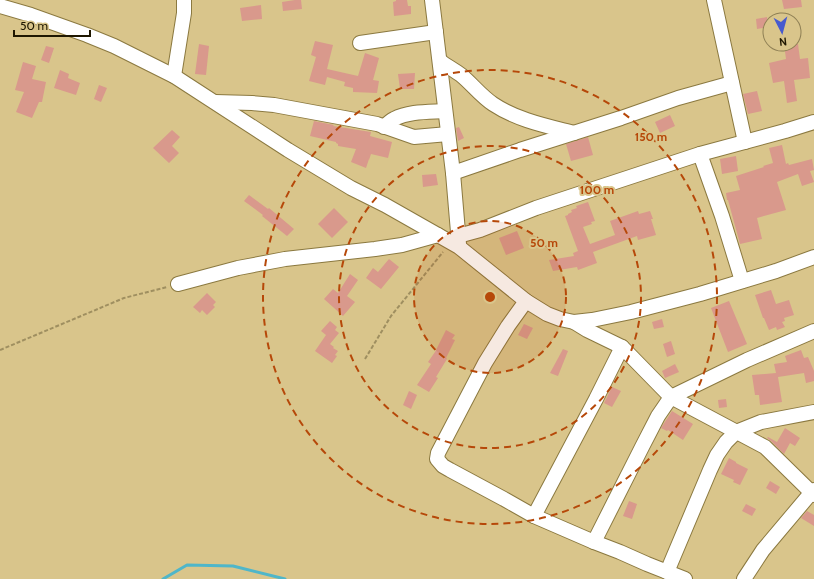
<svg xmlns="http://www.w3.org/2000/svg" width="814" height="579" viewBox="0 0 814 579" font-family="Cabin,sans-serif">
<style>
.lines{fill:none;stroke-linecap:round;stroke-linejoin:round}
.stream{stroke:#4fb6c9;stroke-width:3}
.building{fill:#d9998c}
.minor-casing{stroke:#8b7940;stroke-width:16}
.path{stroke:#9f8f60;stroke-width:2;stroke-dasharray:4 2;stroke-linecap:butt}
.minor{stroke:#fff;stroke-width:14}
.ring{fill:none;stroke:#b64809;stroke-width:2;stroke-dasharray:7 5}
.centre{fill:#b64809;stroke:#d9c58b;stroke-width:2}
.ring-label{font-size:12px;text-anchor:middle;font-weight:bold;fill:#b64809;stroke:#d9c58b;stroke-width:4;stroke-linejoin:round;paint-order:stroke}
</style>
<rect width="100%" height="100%" fill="#d9c58b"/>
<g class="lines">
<path class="stream" d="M163,579L187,565L233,566L285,579"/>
</g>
<g class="building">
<path d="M295,0H301L302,9L283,11L282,2Z"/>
<path d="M396,0H407L408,6H411V14L394,16L393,2L396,1Z"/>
<path d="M782,0H801L802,7L784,9Z"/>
<path d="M261,5L262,19L242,21L240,8Z"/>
<path d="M767,17L768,27L757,29L756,19Z"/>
<path d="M315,41L333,45L327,69L358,76L365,53L379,58L373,80L379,81L377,93L353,92V88L344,86L345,82L327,77L325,85L309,81L316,57L311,55Z"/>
<path d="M199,44L209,46L206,75L195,74Z"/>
<path d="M784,44H798L800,59L808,58L810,78L794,80L797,101L787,103L784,81L773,83L769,63L786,59Z"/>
<path d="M46,46L54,48L49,63L41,60Z"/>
<path d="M23,62L36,66L32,79L46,82L42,102H39L32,118L16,112L24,92L15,90Z"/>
<path d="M60,70L69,74L68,78L80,83L76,95L54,88Z"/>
<path d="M415,73L414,89H400L398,74Z"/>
<path d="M99,85L107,88L101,102L94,99Z"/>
<path d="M757,91L762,111L748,114L743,94Z"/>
<path d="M670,115L675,126L660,133L655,122Z"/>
<path d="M314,121L334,125L333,126L371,132L370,136L392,142L388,158L371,154L369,160V159L366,168L351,162L356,149L338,146V144L336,143V142L310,136Z"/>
<path d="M459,127L464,138L458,141L456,128Z"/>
<path d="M172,130L180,137L172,146L179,153L169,163L153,148Z"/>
<path d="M588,137L593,155L571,161L566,144Z"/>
<path d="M782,145L786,164L788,163L789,165L812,159L814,170L810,171L814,182L802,186L798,174L777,182L786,210L757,218L762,239L740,244L728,200H727L726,193L740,190L736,176L764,167L763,166L773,163L769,148Z"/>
<path d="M736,156L738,171L722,174L720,159Z"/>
<path d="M436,174L438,185L423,187L422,175Z"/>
<path d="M249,195L268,209L269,208L294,229L287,236L262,216L263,215L244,201Z"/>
<path d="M588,202L595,221L591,222L592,224L583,227L590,244L615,235L610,221L638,211L639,214L650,211L653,219H651L656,235L638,240L637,236L593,252L597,263L578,270L577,267L553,271L549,260L574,256L573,253L578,251L565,216L568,215V214L572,212L571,210L577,208L576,206Z"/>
<path d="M334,208L348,222L332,238L318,224Z"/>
<path d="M517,231L524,248L506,255L499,238Z"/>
<path d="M389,259L399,267L381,289L366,278L373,268L378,272Z"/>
<path d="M350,274L358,280L347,296L355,302L343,316L324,299L333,289L338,293Z"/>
<path d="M771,290L776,304L789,300L794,315L784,318L785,321L782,322L785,327L777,330L776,327L769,330L764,318H763L755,295Z"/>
<path d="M207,293L216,302L213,305L215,307L207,315L202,310L200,313L193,307Z"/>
<path d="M729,301L747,344L728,352L711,308Z"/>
<path d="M662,319L664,327L654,329L652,322Z"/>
<path d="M330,321L337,327L335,330L339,333L330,344L334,347L333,348L338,351L335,355L337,356L332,363L315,351L326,335L321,331Z"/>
<path d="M524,324L533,328L527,339L518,335Z"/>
<path d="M446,330L455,335L452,339L455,340L446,358L447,359L436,377L438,378L429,392L417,385L431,364L428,362L435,352Z"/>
<path d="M671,341L675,354L667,357L663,344Z"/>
<path d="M563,349L568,351L558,376L550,373Z"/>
<path d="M801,350L804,358L808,357L814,371V381L806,383L804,373L778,377L782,402L760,405L759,395H755L752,375L776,373L774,364L787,362L785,356Z"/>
<path d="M675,364L679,372L665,378L662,371Z"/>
<path d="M612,387L621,391L612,407L604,403Z"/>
<path d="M409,391L417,395L411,409L403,405Z"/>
<path d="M726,399L727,407L719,408L718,400Z"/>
<path d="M672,411L693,424L683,440L668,430L667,431L661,428Z"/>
<path d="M785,428L800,438L795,446L790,443L784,454L771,441L767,438L768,437L777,442Z"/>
<path d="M729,458L736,462V463L748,469L740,485L733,482L734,480L721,474Z"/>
<path d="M770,481L780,487L776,494L766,488Z"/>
<path d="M629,501L637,504L632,519L623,516Z"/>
<path d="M746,504L756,509L752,516L742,511Z"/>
<path d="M807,511L814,515V526L801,518Z"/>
</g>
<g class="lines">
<defs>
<g id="minor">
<path d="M432,0L453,173L459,244"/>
<path d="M714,0L745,142"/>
<path d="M0,6L31,15L87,35L114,46L174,76L288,150L351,188L385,205L459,247L526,301L547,314L560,319L574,322L592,320L631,312L700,294L776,271L814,257"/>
<path d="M360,43L436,32"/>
<path d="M440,61C447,66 454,70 461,75C472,84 481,96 493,104C517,120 547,126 574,133"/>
<path d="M174,76L184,13V0"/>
<path d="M215,102L252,103L274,105L366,122L377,124L414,137L448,134"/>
<path d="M384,127C387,124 390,121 394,119C409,111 429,112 445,111"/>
<path d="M700,154L722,216L742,281"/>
<path d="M453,173L520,150L621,118L678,98L732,83"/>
<path d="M458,236L480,230L536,208L700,154L785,131L814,122"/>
<path d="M178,284L238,268L285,259L375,249L402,245L438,235"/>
<path d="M526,301L508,326L485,363L438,453L437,459L443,466L450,470L504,499L534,516L594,542L620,552L647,564L685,579"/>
<path d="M574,322L587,330L622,347L671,397L765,447L814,495"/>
<path d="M534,516L596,399L622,347"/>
<path d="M594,542L642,447L658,416L671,397L747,360L814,331"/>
<path d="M667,572L710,470L717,455L726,442L736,432L761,422L814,412"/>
<path d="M744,579L763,550L811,493L814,490"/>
</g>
</defs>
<use href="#minor" class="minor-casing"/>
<g class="path">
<path d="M0,350L124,298L167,287"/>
<path d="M365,359L391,316L443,252"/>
</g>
<use href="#minor" class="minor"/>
</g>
<circle cx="490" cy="297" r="76" fill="#b64809" fill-opacity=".12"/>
<g class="ring">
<circle cx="490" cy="297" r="76"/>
<circle cx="490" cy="297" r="151"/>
<circle cx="490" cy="297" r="227"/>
</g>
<circle cx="490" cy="297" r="6" class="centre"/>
<g class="ring-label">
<text x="651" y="141">150 m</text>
<text x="597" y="194">100 m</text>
<text x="544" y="247">50 m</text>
</g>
<g transform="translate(782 32) rotate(174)"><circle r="19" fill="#d9c58b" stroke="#8e7f54"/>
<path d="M0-3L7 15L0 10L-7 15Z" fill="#475ace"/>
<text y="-6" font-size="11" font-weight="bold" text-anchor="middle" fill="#1e1701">N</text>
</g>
<path d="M14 30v6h76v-6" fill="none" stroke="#1e1701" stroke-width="2"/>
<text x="20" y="30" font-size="12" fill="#1e1701" stroke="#d9c58b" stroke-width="3" paint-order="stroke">50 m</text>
</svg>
